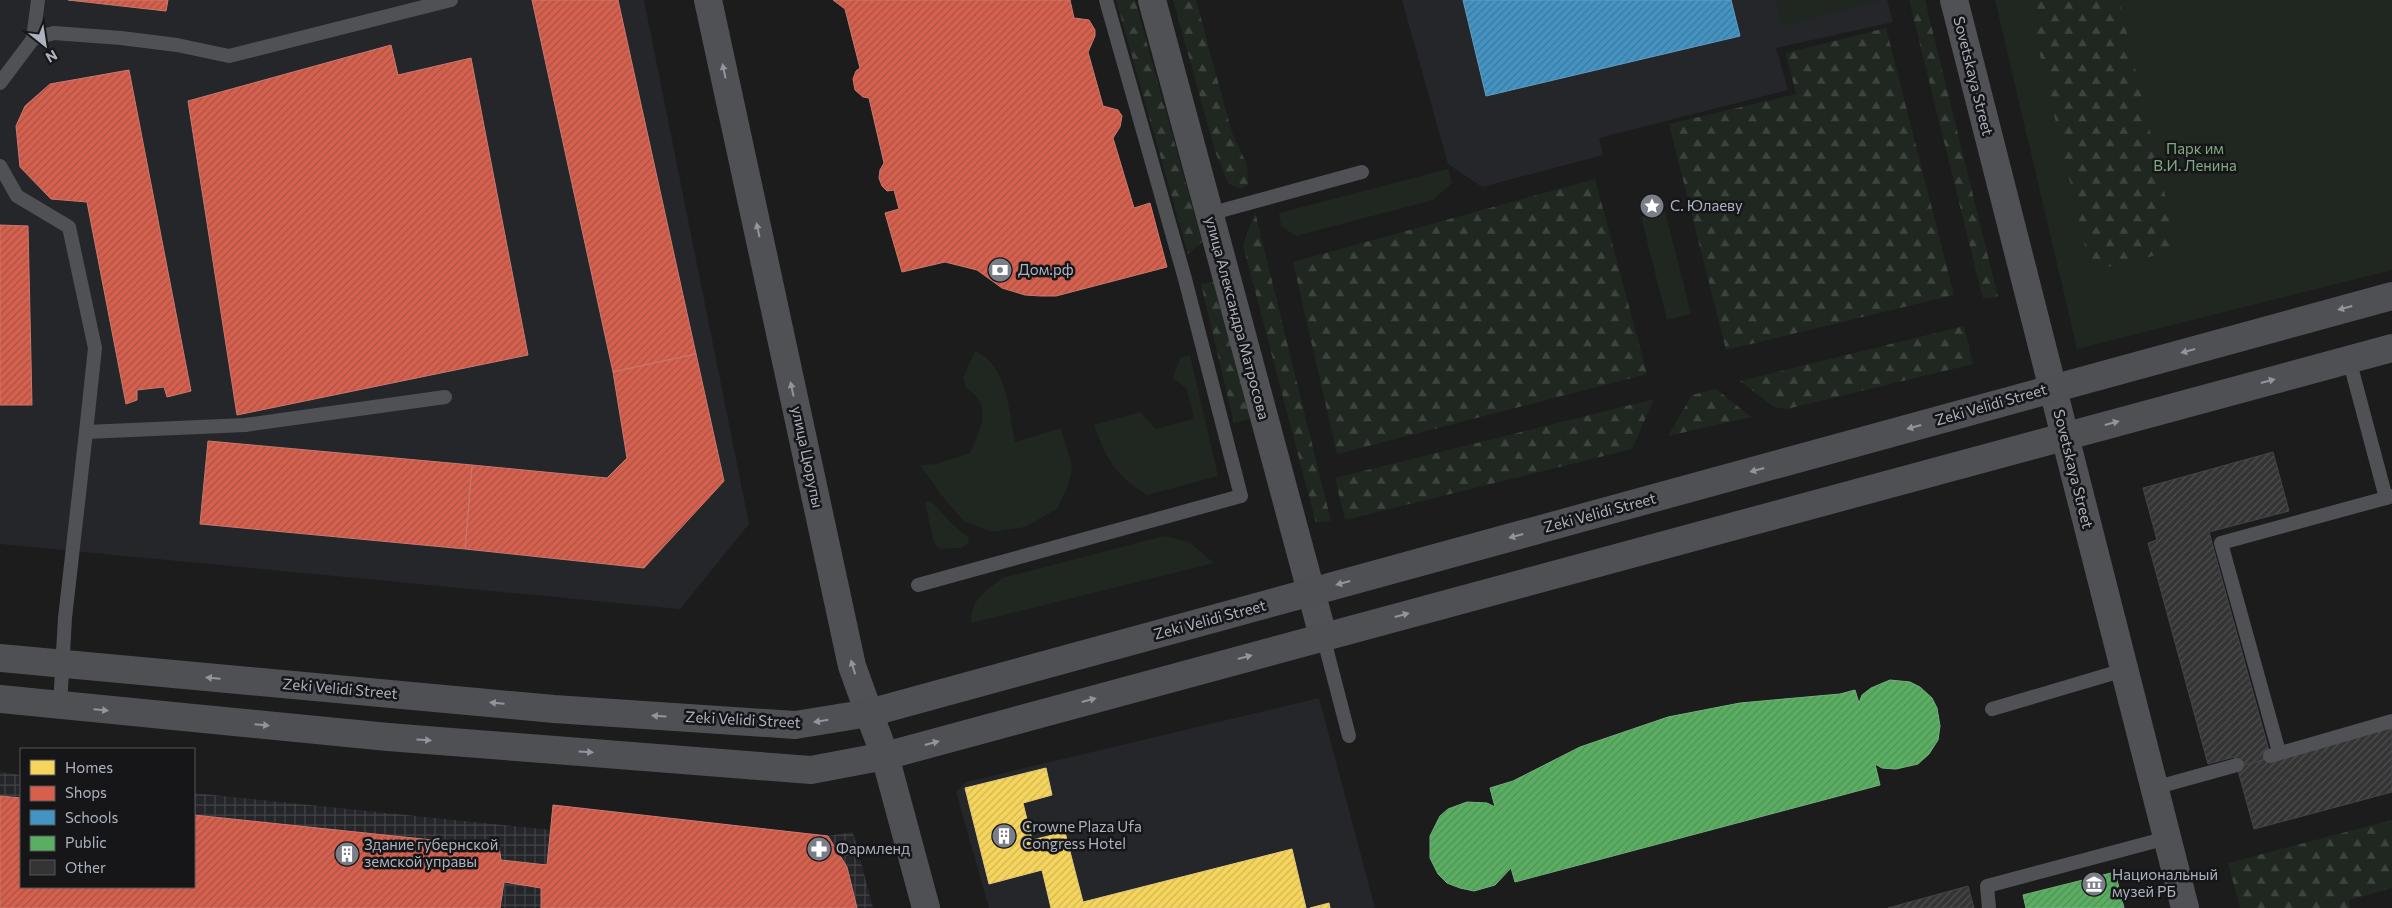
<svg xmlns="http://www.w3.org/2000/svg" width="2392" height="908" viewBox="0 0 2392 908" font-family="Commissioner,sans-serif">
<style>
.built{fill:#252629}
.industrial{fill:url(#industrial-grid)}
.green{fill:#1f2720}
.forest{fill:url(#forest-firs)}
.homes{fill:url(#homes-hatch);stroke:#e0cb79}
.shops{fill:url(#shops-hatch);stroke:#c9796f}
.schools{fill:url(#schools-hatch);stroke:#629dc2}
.public{fill:url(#public-hatch);stroke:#73b07d}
.building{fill:url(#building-hatch);stroke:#444549}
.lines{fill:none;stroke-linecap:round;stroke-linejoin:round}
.lane{stroke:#505155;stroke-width:14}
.street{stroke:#505155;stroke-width:28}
.secondary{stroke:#4e5053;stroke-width:28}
.oneway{fill:#90969e}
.oneway2{fill:#90959e}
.labels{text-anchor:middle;stroke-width:5;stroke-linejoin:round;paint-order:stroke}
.street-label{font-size:15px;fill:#acb3be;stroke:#161619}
.park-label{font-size:15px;fill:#82aa82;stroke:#161619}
.poi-label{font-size:15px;fill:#acb3be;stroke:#161619;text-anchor:start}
</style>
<defs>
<pattern id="industrial-grid" width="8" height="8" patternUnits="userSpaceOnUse" patternTransform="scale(1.25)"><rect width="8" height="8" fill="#252629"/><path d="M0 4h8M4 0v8" fill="none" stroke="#424346"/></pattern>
<pattern id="forest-firs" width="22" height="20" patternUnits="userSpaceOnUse" patternTransform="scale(1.25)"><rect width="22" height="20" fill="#1f2720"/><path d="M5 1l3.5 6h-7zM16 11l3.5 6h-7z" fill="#3d443f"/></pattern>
<pattern id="homes-hatch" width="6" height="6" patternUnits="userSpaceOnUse" patternTransform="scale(1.25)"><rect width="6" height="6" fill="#f6d55c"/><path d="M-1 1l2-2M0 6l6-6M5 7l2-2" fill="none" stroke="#cfb555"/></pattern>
<pattern id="shops-hatch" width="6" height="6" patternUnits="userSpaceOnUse" patternTransform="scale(1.25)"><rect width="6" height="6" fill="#d6604d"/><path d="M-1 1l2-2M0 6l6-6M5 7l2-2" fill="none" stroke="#a55347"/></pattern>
<pattern id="schools-hatch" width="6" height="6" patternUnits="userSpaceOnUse" patternTransform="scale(1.25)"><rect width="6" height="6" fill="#4393c3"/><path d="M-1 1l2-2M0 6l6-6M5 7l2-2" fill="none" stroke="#3e779a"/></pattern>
<pattern id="public-hatch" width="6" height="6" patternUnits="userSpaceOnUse" patternTransform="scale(1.25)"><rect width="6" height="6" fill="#5aae61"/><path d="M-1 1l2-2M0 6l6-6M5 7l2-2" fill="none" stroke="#509057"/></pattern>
<pattern id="building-hatch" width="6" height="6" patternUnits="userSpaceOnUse" patternTransform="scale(1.25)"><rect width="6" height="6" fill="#343435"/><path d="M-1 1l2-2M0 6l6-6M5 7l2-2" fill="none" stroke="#4f4f50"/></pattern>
</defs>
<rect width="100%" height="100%" fill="#1c1c1d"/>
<g class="built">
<path d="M0,0H644L749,524L680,609L0,544Z"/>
<path d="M1402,0H1887L1893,22L1776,48L1788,90L1599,138L1603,155L1482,187L1448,164Z"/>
<path d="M1319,698L1375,908H989L956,792L966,782Z"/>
</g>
<path class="industrial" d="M0,772L21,775V887H194V793L551,830L553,805L828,836L853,832L873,908H0Z"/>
<g class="green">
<path d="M1776,0H1879L1880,1L1782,26Z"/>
<path d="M1995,0H2392V270L2077,349Z"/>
<path d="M1448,169L1452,183L1433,200L1296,236L1281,226L1279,213Z"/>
<path d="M1665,211L1691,314L1667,320L1641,217Z"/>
<path d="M975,351C1008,364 1009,413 1015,442L1061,428L1072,467L1068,487L1057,509L1025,527L993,532L965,522L945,500L920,465L936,464L970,453C980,430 994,405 966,388L963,378Z"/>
<path d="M1190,355L1218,476L1147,495C1115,475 1107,460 1094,425L1141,412L1155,429L1194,419L1187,389L1173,378L1180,358Z"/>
<path d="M931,501L952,524L968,537L969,543L960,548L940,549L934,543L925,502Z"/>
<path d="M1164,536L1189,542L1214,563L971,623C971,599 985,591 1003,578Z"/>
</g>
<g class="forest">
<path d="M1116,0H1135L1202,242L1188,254Z"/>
<path d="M1173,0H1196L1232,133L1247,165L1248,185L1240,189L1229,184L1216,154Z"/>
<path d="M1909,0H1925L1998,297L1983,299Z"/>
<path d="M2027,0H2119L2178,250L2091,271Z"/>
<path d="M1886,28L1954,295L1726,350L1669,124L1796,94L1786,53Z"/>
<path d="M1595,179L1647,374L1337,454L1293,262Z"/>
<path d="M1255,212L1331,521L1316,523L1243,245Z"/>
<path d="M1218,281L1250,419L1234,423L1201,284Z"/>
<path d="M1964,326L1973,364L1787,409L1774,407L1740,381Z"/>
<path d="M1716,389L1751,417L1668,436L1692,395Z"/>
<path d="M1654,399L1632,449L1345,520L1335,478Z"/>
<path d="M2392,820V888L2349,900L2350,908H2240L2228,863Z"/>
</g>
<g class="homes">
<path d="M1046,768L1052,795L1023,803L1032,840L1065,832L1083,902L1292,849L1306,908H1051L1042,870L989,884L965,788Z"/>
<path d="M1329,903L1330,908H1310Z"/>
</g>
<g class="shops">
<path d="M68,0H168L166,11Z"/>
<path d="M532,0H618L696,354L613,372Z"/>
<path d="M833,0H1070L1074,18L1089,20L1095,30V36L1088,52L1103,106L1118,110L1122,116L1120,127L1113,138L1134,208L1150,203L1167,267L1056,296H1041L1025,295L1002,288L977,270L945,262L902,272L885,213L899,209L894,190L887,191L882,186L879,178L880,170L884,163L869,98L863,97L855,90L853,79L856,71L860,68L845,9Z"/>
<path d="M391,45L398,75L471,58L528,355L237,415L188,101Z"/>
<path d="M129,70L191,391L167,397L164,387L137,390V400L126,404L87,202L51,199L20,167L16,126L25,106L50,84Z"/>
<path d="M0,225L28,226L32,405H0Z"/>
<path d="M696,354L724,481L644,568L465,549L472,465L607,478L627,458L613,372Z"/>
<path d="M208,441L472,465L465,549L200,524Z"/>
<path d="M0,796L21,798V887H194V815L499,847L501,860L547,865L553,805L828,836L847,867L857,908H541V888L504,882L500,908H0Z"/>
</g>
<path class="schools" d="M1463,0H1731L1740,36L1486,96Z"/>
<g class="public">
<path d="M1890,680L1910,682L1920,687L1932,698L1937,708L1940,726L1938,740L1929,754L1918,764L1896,769L1882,768L1875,764L1880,785L1515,882L1511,868L1495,885L1474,891L1460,888L1447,883L1438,874L1430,858V836L1440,816L1448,809L1467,802L1487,803L1495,807L1490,788L1513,781L1580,747L1668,717L1740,703L1840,694L1855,690L1859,703L1862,695L1871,688Z"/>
<path d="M2115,872L2124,908H2026L2023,895Z"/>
</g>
<g class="building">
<path d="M2273,452L2289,511L2209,532L2271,758L2237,767L2234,757L2208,764L2148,543L2157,540L2143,488Z"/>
<path d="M2392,725V792L2254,829L2237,767Z"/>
<path d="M1968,886L1974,908H1888Z"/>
</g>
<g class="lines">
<g class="lane">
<path d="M33,39L54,33L121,38L177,45L229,56L451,0"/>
<path d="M0,83L33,39L38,0"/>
<path d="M0,166L17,196L69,227L95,348L86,432"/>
<path d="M1209,214L1362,172"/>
<path d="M2349,359L2386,498L2392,496"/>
<path d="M918,585L1241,496L1185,279L1106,0"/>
<path d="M1323,636L1349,736"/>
<path d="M60,706L65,618L86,432L245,425L445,397"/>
<path d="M1992,709L2124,670"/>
<path d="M2279,752L2221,543L2386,498"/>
<path d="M2270,756L2392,721"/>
<path d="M2154,788L2237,765"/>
<path d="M1989,908L1987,886L2167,838"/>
</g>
<g class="street">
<path d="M708,0L852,666L869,713"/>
<path d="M1152,0L1323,636"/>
<path d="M1954,0L2185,908"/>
</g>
<g class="secondary">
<path d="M0,658L554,709L795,725L869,713L2392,296"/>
<path d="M0,699L388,737L811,770L885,756L2392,348"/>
<path d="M869,713L885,756L926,908"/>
</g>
</g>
<defs><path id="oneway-solid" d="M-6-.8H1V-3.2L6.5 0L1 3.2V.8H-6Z" transform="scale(1.25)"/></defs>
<g class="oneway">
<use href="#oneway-solid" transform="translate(724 71) rotate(-102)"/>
<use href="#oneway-solid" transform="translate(758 230) rotate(-102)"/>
<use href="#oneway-solid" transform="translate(792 389) rotate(-102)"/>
<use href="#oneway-solid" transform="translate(853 667) rotate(-107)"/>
</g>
<g class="oneway2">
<use href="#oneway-solid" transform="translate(2345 308) rotate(165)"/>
<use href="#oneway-solid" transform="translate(2188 351) rotate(165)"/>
<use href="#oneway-solid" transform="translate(2268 381) rotate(-15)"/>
<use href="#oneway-solid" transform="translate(2112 423) rotate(-15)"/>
<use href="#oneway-solid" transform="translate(1914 427) rotate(165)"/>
<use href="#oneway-solid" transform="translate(1757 470) rotate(165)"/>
<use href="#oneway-solid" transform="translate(1516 536) rotate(165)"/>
<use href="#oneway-solid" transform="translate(1343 583) rotate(165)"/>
<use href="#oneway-solid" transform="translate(1402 615) rotate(-15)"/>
<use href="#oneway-solid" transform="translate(1245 657) rotate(-15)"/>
<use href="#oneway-solid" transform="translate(213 678) rotate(-175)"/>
<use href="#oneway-solid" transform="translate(1089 700) rotate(-15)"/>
<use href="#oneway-solid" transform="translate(497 703) rotate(-175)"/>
<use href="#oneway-solid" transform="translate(101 710) rotate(5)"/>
<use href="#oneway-solid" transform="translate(659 716) rotate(-176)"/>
<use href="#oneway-solid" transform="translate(821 721) rotate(171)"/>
<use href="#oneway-solid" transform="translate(262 725) rotate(5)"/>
<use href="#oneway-solid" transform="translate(424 740) rotate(4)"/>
<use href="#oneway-solid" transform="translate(932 743) rotate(-15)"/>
<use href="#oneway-solid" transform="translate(586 752) rotate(4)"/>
</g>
<defs>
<symbol id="sight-disc" viewBox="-11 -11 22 22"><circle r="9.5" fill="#7a7e86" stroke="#161619"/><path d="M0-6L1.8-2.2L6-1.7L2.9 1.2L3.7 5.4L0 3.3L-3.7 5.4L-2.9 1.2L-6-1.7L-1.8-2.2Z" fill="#fff"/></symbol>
<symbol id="bank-disc" viewBox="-11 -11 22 22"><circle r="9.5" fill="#7a7e86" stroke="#161619"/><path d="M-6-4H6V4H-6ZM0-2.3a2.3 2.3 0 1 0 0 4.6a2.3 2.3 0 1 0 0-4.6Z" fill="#fff"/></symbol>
<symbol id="building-disc" viewBox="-11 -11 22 22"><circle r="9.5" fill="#7a7e86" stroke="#161619"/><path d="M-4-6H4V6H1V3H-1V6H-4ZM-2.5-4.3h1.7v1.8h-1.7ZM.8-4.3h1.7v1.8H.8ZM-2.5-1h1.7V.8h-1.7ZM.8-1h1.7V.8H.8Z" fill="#fff"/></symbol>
<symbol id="pharmacy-disc" viewBox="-11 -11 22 22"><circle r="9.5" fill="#7a7e86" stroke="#161619"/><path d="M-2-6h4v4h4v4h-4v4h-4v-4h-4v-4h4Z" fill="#fff"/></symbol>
<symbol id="museum-disc" viewBox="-11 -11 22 22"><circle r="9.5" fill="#7a7e86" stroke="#161619"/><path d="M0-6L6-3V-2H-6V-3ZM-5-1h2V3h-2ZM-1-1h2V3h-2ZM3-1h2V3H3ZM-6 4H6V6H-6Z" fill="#fff"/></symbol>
</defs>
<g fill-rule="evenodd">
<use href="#sight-disc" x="1638" y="192" width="28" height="28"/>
<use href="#bank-disc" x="986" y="256" width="28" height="28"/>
<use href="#building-disc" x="990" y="822" width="28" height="28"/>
<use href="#pharmacy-disc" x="805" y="835" width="28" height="28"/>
<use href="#building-disc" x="333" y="840" width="28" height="28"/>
<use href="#museum-disc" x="2080" y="870" width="28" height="28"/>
</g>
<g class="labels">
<g class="street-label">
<text transform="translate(1973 76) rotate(76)" y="5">Sovetskaya Street</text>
<text transform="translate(1237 318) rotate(75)" y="5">улица Александра Матросова</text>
<text transform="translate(1991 405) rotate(-16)" y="5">Zeki Velidi Street</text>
<text transform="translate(807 457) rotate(78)" y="5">улица Цюрупы</text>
<text transform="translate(2073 469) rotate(76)" y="5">Sovetskaya Street</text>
<text transform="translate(1600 513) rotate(-15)" y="5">Zeki Velidi Street</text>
<text transform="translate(1210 620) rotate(-15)" y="5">Zeki Velidi Street</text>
<text transform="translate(340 689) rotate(5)" y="5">Zeki Velidi Street</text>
<text transform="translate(743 720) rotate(3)" y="5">Zeki Velidi Street</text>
</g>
<g class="park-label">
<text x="2195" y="154">Парк им<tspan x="2195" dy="17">В.И. Ленина</tspan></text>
</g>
<g class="poi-label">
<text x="1670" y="211">С. Юлаеву</text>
<text x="1018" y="275">Дом.рф</text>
<text x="1022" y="832">Crowne Plaza Ufa<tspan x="1022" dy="17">Congress Hotel</tspan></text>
<text x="364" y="850">Здание губернской<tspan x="364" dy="17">земской управы</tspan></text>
<text x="836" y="854">Фармленд</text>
<text x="2112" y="880">Национальный<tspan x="2112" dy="17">музей РБ</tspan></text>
</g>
</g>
<rect x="20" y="748" width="175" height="140" fill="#161619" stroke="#52555b"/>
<rect x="30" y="760" width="25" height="15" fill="#f6d55c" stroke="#52555b"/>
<text x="65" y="773" font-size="15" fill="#acb3be">Homes</text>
<rect x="30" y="786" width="25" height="15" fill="#d6604d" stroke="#52555b"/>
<text x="65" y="798" font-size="15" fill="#acb3be">Shops</text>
<rect x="30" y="810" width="25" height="15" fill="#4393c3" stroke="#52555b"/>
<text x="65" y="823" font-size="15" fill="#acb3be">Schools</text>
<rect x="30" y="836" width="25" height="15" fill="#5aae61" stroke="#52555b"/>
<text x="65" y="848" font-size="15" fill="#acb3be">Public</text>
<rect x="30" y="860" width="25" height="15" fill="#343435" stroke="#52555b"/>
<text x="65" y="873" font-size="15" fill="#acb3be">Other</text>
<g transform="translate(45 45) rotate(150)" stroke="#161619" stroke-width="4" paint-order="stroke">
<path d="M0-4L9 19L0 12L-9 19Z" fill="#acb3be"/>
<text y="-8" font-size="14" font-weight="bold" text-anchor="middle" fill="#acb3be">N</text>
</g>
</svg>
